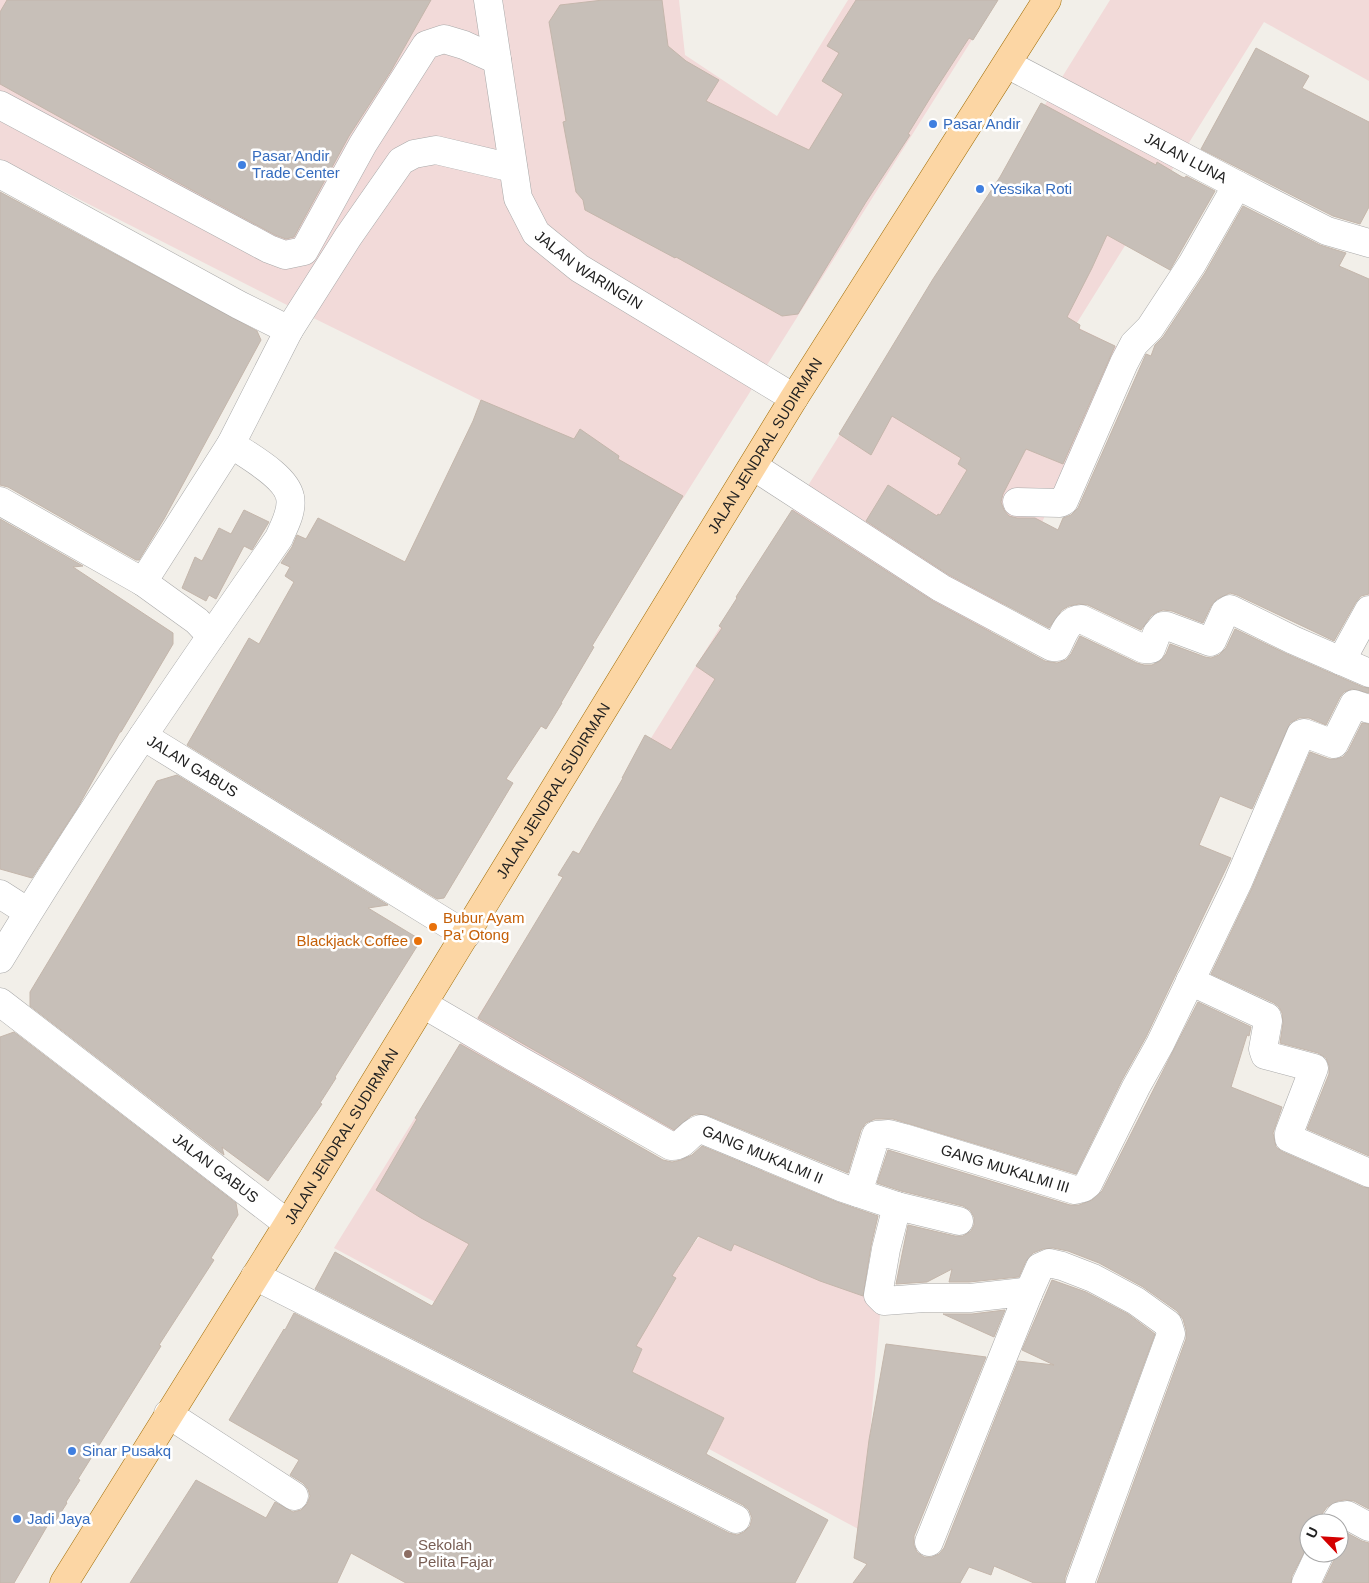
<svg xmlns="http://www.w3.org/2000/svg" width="1369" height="1583" viewBox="0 0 1369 1583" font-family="Helvetica,sans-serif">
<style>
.commercial{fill:#f2dad9}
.building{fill:#c7bfb8;stroke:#c4b6ab}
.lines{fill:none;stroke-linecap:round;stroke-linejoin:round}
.minor-casing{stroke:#a9a9a9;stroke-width:29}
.major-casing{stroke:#a06b00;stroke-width:29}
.minor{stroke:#fff;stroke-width:28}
.major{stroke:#fcd6a4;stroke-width:28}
.shop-dot{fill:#3f7fe0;stroke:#fff;stroke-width:2}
.food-dot{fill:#e8710a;stroke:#fff;stroke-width:2}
.education-dot{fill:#8d6e63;stroke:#fff;stroke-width:2}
.labels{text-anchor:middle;stroke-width:5;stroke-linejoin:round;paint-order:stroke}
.shop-label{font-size:15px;fill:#366cbe;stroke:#fff;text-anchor:start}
.street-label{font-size:15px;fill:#222;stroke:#fff}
.food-label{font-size:15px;fill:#c56008;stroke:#fff;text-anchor:start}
.education-label{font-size:15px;fill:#785e54;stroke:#fff;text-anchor:start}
</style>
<rect width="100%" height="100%" fill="#f2efe9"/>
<g class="commercial">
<path d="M0,0H679L685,55L777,116L848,0H997L682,500L283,303L0,159Z"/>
<path d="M1110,0H1369V81L1264,22L1075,326L1123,350L893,839L733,1016L671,1142L584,1094L527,1194L668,1275L705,1230L881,1303L862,1531L334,1248Z"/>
</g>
<g class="building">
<path d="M7,0H431L391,71L349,136L294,237L286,239L275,235L164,175L0,84V12Z"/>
<path d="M603,0H662L668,46L686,61L719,80L706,101L809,150L843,94L822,81L839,53L827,46L856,0H998L973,40L969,38L932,95L908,134L910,135L866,202L798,314L782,316L676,257L675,258L585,210L583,200L576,192L563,122L566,121L564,109L549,22L560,5Z"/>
<path d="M1256,48L1309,76L1302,88L1369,122V207L1360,224L1333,216L1201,149Z"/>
<path d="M1041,103L1156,165L1157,162L1182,177L1185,178L1186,176L1215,191L1170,270L1107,235L1092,268L1067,317L1080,325L1079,329L1115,346L1063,464L1026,449L1003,494L1001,502L1004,510L1009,516L1017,518H1035L1058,530L1063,518L1071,515L1078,508L1146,354L1151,356L1155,345L1163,337L1205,273L1243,206L1320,245L1346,253L1339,266L1369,279V594L1361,596L1356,602L1334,641L1237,595L1230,593L1217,599L1211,606L1203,623L1172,611L1163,610L1157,612L1151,616L1141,630L1088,605L1079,604L1069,606L1062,610L1049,628L949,575L866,521L888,485L937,516L938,514L940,515L967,470L958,464L961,458L892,416L871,455L839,434L933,279L1000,177Z"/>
<path d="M0,192L257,331L261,340L164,519L139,560H136L8,487L0,485Z"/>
<path d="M481,400L574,439L580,429L619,456L618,459L683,496L592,646L594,647L561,703H562L546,729L541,726L506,779L513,783L444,898L437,899L187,745L249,638L259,644L294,582L285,576L290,567L281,563L292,547L297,535L306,539L318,518L405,562L473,421Z"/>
<path d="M244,510L269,522L252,550L244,546L216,599L209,595L206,601L182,588L195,557L202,561L219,528L231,534Z"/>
<path d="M792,510L933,601L1045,661L1057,663L1066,660L1071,654L1080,636L1137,663L1144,665H1152L1160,661L1166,654L1170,644L1205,657L1211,658L1219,655L1226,648L1235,629L1287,654L1363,687L1369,688V693L1352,689L1344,692L1340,697L1326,725L1309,718H1299L1290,723L1252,809L1220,796L1199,845L1231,858L1146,1037L1122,1080L1076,1174L893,1119H875L866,1123L861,1130L848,1173L707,1115L696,1114L691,1116L674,1130L478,1018L563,877L558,875L573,851L579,854L623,778H622L645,735L671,750L687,724L715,679L696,666L722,628L719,626L737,598L736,597Z"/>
<path d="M0,519L83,566L73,567L173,633V644L121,732H120L78,807L32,878L0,869Z"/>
<path d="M1362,723L1369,724V1156L1307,1129L1329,1074V1066L1326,1058L1318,1053L1280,1043L1283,1023L1282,1013L1279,1007L1274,1003L1211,974L1252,888L1310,752L1329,759H1336L1343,757L1348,751Z"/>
<path d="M177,775L388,905L368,908L421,940L335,1077L336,1078L320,1103L322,1104L268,1181L222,1147L224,1155L30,1006V992L157,781Z"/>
<path d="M1198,1002L1251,1027L1249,1036L1247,1035L1231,1087L1282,1107L1273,1133L1276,1147L1283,1152L1363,1187L1369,1188V1509L1354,1501L1345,1500L1338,1501L1327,1507L1322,1514L1320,1523H1309V1543L1292,1576L1291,1583H1097L1186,1339V1330L1183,1319L1177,1311L1143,1287L1099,1263L1068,1251L1053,1248L1043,1249L1033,1253L1026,1261L1019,1277L969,1282H949L952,1269L927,1282L896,1284L908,1225L955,1236H963L971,1231L974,1225V1217L970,1210L963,1206L901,1191L877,1183L888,1150L1070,1205H1079L1092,1200L1102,1191Z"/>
<path d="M14,1032L236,1203L238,1215L211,1258L214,1260L159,1345L161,1346L78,1479L80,1480L66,1502L67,1503L53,1525L49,1523L14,1583H0V1037Z"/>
<path d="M460,1044L663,1160L672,1162L681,1160L692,1155L702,1146L837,1202L878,1216L871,1246L863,1296L820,1281L734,1244L731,1251L698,1236L672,1276L676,1278L636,1346L642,1349L632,1372L724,1418L706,1454L828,1520L795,1583H406L351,1553L337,1583H130L196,1480L266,1518L275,1502L293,1512L301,1510L307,1504L310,1496L308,1489L303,1483L290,1475L299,1460L229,1420L284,1329L285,1330L294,1313L729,1533L737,1535L744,1532L750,1526L752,1518L749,1510L743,1505L315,1289L335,1252L432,1306L469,1244L421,1218L376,1190L417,1119L415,1118Z"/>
<path d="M1052,1280L1086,1292L1128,1314L1155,1334L1065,1578V1583H1034L994,1566L991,1575L969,1567L960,1583H853L867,1564L854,1558L869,1440L886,1344L986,1357L914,1536V1545L917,1552L924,1557H932L939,1554L944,1548L1018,1361L1054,1365L1022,1350Z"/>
<path d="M1005,1310L994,1337L943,1314H972Z"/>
<path d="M1347,1533L1362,1541L1369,1543V1583H1323L1334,1560L1335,1553H1339V1538Z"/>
</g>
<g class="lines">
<defs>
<g id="minor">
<path id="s1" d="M488,0L518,198L536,233L579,268L794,398"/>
<path id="s2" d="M1007,64L1237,185L1327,231L1369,243"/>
<path d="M0,105L269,249L285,255L304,251L363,144L426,45L444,39L464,45L497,60"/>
<path d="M0,174L239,305L289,330"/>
<path d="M753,466L941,588L1052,647H1057C1063,636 1067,619 1081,619L1144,649H1151L1157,633L1163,626H1167L1210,642L1212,641L1225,612L1230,609L1293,640L1369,673"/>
<path d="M0,501L143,582L197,621L211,636"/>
<path d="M1017,502L1060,503L1064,501L1124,363L1134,344L1150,328L1192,264L1237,185"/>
<path d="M143,582L231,444L289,330L348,237L401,161L414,154L436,150L513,168"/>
<path d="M1341,661L1369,610"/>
<path id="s3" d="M143,736L466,935"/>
<path d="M0,894L28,912"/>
<path d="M0,959C87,815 183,676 279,538C284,526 293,511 290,497C286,476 248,456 231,444"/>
<path d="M1190,981L1267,1017L1268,1021L1263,1049L1265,1055L1314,1068L1289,1133V1138L1369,1173"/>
<path id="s4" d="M0,1002L288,1224"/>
<path id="s5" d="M423,1004L519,1060L671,1146C685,1147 688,1132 701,1129L843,1188L897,1206L959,1221"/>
<path id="s6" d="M858,1193L876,1135L889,1134L904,1138L1075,1190L1083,1188L1088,1184L1136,1087L1160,1044L1238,882L1301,734L1304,733L1334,744L1354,704L1369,709"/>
<path d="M897,1206L886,1249L878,1295L884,1301L924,1298H970L1023,1292L1028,1294L929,1542"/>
<path d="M255,1276L736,1519"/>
<path d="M1028,1294L1040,1267L1049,1263L1062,1266L1093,1278L1136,1301L1168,1324L1171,1334L1080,1583"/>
<path d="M168,1414L294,1496"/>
<path d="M1335,1523L1340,1516L1347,1515L1369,1527"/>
<path d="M1306,1583L1320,1553"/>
</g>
<g id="major">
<path id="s7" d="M64,1583L288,1224L794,398L1047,0"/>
</g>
</defs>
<use href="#minor" class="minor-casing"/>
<use href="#major" class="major-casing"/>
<use href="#minor" class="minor"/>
<use href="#major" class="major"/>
</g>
<g class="shop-dot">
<circle cx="933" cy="124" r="5"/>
<circle cx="242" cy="165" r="5"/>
<circle cx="980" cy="189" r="5"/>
<circle cx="72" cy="1451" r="5"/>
<circle cx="17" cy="1519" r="5"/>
</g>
<g class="food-dot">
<circle cx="433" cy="927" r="5"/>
<circle cx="418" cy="941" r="5"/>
</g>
<circle class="education-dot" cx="408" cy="1554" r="5"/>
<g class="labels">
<g class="shop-label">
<text x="943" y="129">Pasar Andir</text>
<text x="252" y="161">Pasar Andir<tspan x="252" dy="17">Trade Center</tspan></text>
<text x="990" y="194">Yessika Roti</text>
<text x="82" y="1456">Sinar Pusakq</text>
<text x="27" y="1524">Jadi Jaya</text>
</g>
<g class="street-label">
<text dy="5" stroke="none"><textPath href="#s2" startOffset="202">JALAN LUNA</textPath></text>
<text dy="5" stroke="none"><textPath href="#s1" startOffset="304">JALAN WARINGIN</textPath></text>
<text dy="5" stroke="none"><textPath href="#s7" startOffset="1336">JALAN JENDRAL SUDIRMAN</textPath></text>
<text dy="5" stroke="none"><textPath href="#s3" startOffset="58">JALAN GABUS</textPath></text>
<text dy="5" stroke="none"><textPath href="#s7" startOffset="931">JALAN JENDRAL SUDIRMAN</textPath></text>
<text dy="5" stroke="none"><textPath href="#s7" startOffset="526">JALAN JENDRAL SUDIRMAN</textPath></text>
<text dy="5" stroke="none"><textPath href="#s5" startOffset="388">GANG MUKALMI II</textPath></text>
<text dy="5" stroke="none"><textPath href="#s6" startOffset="195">GANG MUKALMI III</textPath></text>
<text dy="5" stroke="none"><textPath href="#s4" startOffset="272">JALAN GABUS</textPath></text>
</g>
<g class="food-label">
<text x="443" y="923">Bubur Ayam<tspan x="443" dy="17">Pa' Otong</tspan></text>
<text x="408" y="946" text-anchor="end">Blackjack Coffee</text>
</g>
<g class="education-label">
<text x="418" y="1550">Sekolah<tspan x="418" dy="17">Pelita Fajar</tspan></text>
</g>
</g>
<g transform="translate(1324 1538) rotate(295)"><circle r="24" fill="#ffffff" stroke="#a7a7a7"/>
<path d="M0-4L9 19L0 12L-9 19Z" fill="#d40000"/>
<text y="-8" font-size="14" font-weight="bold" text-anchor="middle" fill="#222222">U</text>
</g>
</svg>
